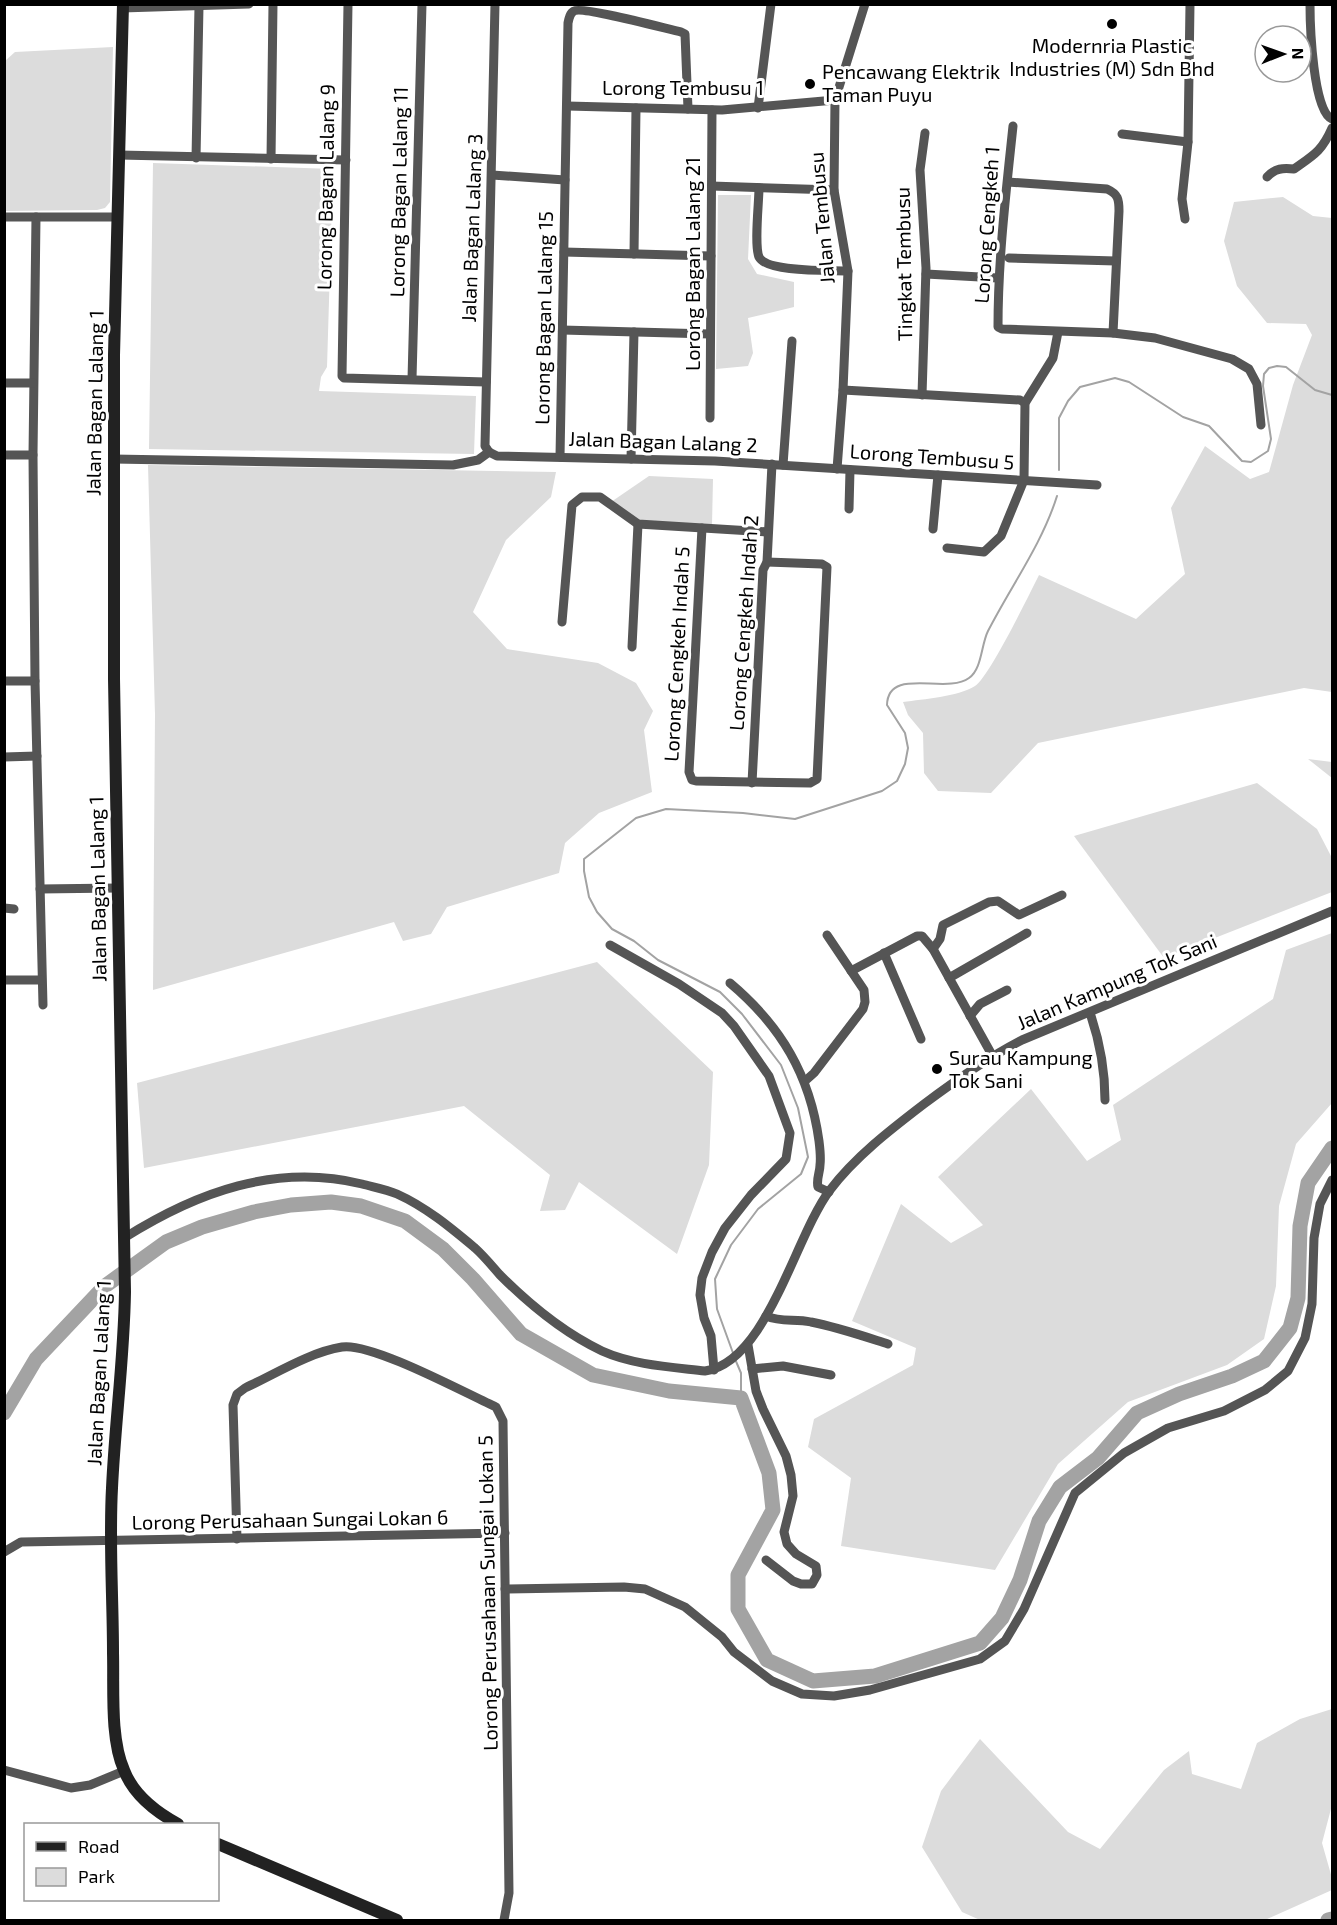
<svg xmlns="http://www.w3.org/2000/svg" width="1337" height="1925" viewBox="0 0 1337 1925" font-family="'Exo 2',sans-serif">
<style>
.green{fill:#dcdcdc}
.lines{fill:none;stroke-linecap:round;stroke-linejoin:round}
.stream{stroke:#a3a3a3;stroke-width:2}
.river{stroke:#a3a3a3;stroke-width:15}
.street{stroke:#555;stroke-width:9}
.secondary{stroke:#222;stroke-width:12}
.poi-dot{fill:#000;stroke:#fff;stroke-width:2}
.labels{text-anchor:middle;stroke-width:6;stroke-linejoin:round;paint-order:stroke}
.poi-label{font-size:20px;fill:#000;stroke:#fff;text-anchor:start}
.street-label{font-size:20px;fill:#000;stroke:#fff}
</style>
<rect width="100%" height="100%" fill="#fff"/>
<g class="green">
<path d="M113,47L110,202L105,208L97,210L5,211V61L15,52Z"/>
<path d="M153,163L333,169L327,367L321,377L319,391L476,396L474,454L149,449Z"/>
<path d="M718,195H751L748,259L757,274L794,282V307L748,318L753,353L748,366L716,369Z"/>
<path d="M1283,197L1313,216L1332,218V692L1304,688L1038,743L991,793L938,791L924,773L923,733L908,715L903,702C924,699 957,697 975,686C989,677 1029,595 1039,575L1136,619L1185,574L1171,508L1205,446L1250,479L1269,472L1293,385L1312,335L1306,324L1267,323L1237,286L1224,241L1234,202Z"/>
<path d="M148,465L556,472L551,497L506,540L473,612L507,649L598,663L636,683L653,711L644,730L652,792L599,813L565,843L559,873L447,907L431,934L403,941L394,922L153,990L155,714Z"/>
<path d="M649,476L713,479L712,525L640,522L611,502Z"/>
<path d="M1308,759L1332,762V778Z"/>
<path d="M1257,783L1317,829L1332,858V892L1164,958L1074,836Z"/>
<path d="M1332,933V1103L1296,1144L1279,1206L1276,1286L1264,1339L1227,1365L1128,1402L1058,1464L995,1570L841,1546L851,1478L808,1447L814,1419L913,1365L916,1348L852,1321L901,1204L951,1243L983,1225L938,1177L1031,1089L1087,1161L1121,1140L1113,1105L1273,999L1286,950Z"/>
<path d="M597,962L713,1072L709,1165L677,1254L579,1182L565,1210L540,1211L550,1175L464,1106L144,1168L137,1083Z"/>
<path d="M1332,1709V1805L1322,1843L1332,1878V1890L1265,1920H980L962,1912L922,1847L941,1791L980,1739L1068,1832L1100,1849L1164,1770L1189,1751L1192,1774L1241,1789L1257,1743L1300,1719Z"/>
</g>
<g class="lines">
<g class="stream">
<path d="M1059,470V418L1068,401L1080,387L1115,378L1129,382L1183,417L1209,426L1242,461L1251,462L1268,451L1271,439L1263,386L1264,374L1269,368L1277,366L1286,367L1315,390L1332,395"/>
<path d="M733,1353L717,1309L715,1279L731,1245L758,1209L801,1174L808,1157L798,1108L781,1065L742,1014L720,992L658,960L634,941L612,929L597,912L589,897L584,871V859L636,818L666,809L743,813L795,819L882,791L897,781L905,764L908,748L905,733L887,705C888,666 946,695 969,678C982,669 981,645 988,631C1011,586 1042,544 1057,496"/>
<path d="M735,1359L741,1373V1398"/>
</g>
<g class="river">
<path d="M4,1413L36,1359L105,1286L166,1242L202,1227L254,1212L291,1205L331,1202L361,1206L405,1221L443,1249L473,1279L521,1334L593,1375L669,1391L741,1398L769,1473L773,1510L738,1575V1609L767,1660L813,1681L875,1676L980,1643L1002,1618L1020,1580L1039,1521L1060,1487L1098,1458L1137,1413L1179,1394L1232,1376L1264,1361L1290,1328L1298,1298L1300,1226L1308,1183L1332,1148"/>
<path d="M1328,1920L1332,1919"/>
</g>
<g class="street">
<path d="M348,4L342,376L344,378L486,382"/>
<path d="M1310,4C1310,25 1313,112 1332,119"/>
<path d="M122,8L249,4"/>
<path d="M567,106L722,110L835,100"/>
<path d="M758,108L771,4"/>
<path d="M1013,126C1006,193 998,259 998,327L1002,329L1113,333L1155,338L1232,359L1249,369L1257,384L1261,425"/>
<path d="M1122,134L1188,142"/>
<path d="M119,155L346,160"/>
<path d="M196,158L199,6"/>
<path d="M271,159L273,4"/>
<path d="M492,175L565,180"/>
<path d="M1267,177C1275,168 1283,168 1294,169C1314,155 1322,151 1332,128"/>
<path d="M1008,182L1107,189C1118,194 1119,199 1119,211L1113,333"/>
<path d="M711,186L834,190"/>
<path d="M759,188C759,202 754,245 759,257C767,273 831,270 848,271"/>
<path d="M4,217H117"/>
<path d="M36,217L33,455L35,681L43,1005"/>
<path d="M1185,219L1182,199L1188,142L1190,4"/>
<path d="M564,252L711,256"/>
<path d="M634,254L636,108"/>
<path d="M1009,258L1116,261"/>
<path d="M926,274L998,278"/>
<path d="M562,330L710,334"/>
<path d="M412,379L422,4"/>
<path d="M4,383H33"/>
<path d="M843,390L1020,400L1025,403"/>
<path d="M922,395L926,268L920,170L925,133"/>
<path d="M710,418L712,110"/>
<path d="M489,452L497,456L715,461L1097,485"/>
<path d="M489,452L485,446L495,4"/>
<path d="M4,455H33"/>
<path d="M560,457L568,23C569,18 570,13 574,11C582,6 667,29 681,32L685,34L688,109"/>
<path d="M113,459L453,465L478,460L489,452"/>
<path d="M631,459L634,332"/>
<path d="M783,465L792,341"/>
<path d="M837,469L843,390L848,271L834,190L835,100L865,4"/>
<path d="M849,509L850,470"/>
<path d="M702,528L689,772L692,780L696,781L810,783L817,779L827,567L822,564L767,562"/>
<path d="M933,529L938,475"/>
<path d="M947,548L984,552L1001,536L1024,480L1025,403L1053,358L1058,332"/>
<path d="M562,622L572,505L582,497H600L638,524L768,532"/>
<path d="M632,647L638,524"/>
<path d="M4,681H35"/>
<path d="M4,757L37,756"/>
<path d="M752,783L763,570L767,562L772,464"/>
<path d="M40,889L117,888"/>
<path d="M4,908L14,909"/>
<path d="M610,945L679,984L722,1013L734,1026L769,1076L790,1133L786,1159L751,1195L725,1228L712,1252L702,1278L700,1295L704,1318L711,1336L714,1370"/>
<path d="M933,949L940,939L943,925L989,902L998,901L1019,915L1062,895"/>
<path d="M884,953L921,1039"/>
<path d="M851,971L917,936H922L933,949L992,1055"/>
<path d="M949,978L1027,933"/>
<path d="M4,980H41"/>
<path d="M730,983C781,1026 810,1075 819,1141C820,1149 821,1157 820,1165C820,1173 816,1179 818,1187L829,1192"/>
<path d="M1090,1013C1100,1042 1105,1069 1105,1100"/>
<path d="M970,1016L980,1004L1007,990"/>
<path d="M805,1081L814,1073L863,1009L865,1002L864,990L827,935"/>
<path d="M124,1238C197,1192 276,1163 362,1184C373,1187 386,1189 397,1194C426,1207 451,1228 475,1248C484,1256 492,1266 500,1275C530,1305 564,1333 602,1351C633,1365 671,1367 705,1371C767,1362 795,1236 830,1190C855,1157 890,1130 924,1104C956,1080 987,1058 1022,1040L1332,911"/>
<path d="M766,1316C782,1323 795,1318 811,1322C837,1327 863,1336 888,1344"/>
<path d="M748,1345L756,1391L763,1409L786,1456L791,1475L793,1496L784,1532L787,1544L796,1554L816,1566L817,1575L812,1584H801L793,1581L766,1560"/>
<path d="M752,1369L783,1366L831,1375"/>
<path d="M237,1539L233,1405L237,1394L245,1388C275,1374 310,1352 342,1347C371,1342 465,1393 496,1407L503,1421L509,1893L504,1920"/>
<path d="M4,1552L21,1542L505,1533"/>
<path d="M505,1589L624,1587L645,1589L685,1607L722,1637L734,1652L772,1681L802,1694L834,1696L870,1690L980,1659L1005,1641L1024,1609L1075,1493L1124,1453L1168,1428L1224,1411L1265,1390L1288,1371L1305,1338L1312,1304L1314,1238L1320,1204L1332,1180"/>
<path d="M4,1770L71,1788L90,1785L124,1771"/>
</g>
<g class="secondary">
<path d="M123,4L114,355V679L125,1292C124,1358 115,1423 112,1488C109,1543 113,1598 113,1653C114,1688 110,1739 124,1770C133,1794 156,1812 178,1824"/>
<path d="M218,1844L397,1920"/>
</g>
</g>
<g class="poi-dot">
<circle cx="1112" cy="24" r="6"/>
<circle cx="810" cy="84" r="6"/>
<circle cx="937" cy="1069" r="6"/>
</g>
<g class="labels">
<g class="poi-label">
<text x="1112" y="53" text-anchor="middle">Modernria Plastic<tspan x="1112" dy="23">Industries (M) Sdn Bhd</tspan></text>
<text x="822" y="79">Pencawang Elektrik<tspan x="822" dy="23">Taman Puyu</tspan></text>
<text x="949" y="1065">Surau Kampung<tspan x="949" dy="23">Tok Sani</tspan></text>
</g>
<g class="street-label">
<text x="683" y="95">Lorong Tembusu 1</text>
<text transform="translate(326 187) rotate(-89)" y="7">Lorong Bagan Lalang 9</text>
<text transform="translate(399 192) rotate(-89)" y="7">Lorong Bagan Lalang 11</text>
<text transform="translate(822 218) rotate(-95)" y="7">Jalan Tembusu</text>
<text transform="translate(987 225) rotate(-86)" y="7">Lorong Cengkeh 1</text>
<text transform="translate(472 228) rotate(-88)" y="7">Jalan Bagan Lalang 3</text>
<text transform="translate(693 264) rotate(-90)" y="7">Lorong Bagan Lalang 21</text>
<text transform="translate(904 264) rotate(-91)" y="7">Tingkat Tembusu</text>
<text transform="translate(544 318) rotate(-89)" y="7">Lorong Bagan Lalang 15</text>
<text transform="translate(95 403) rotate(-89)" y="7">Jalan Bagan Lalang 1</text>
<text transform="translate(663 442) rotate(2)" y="7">Jalan Bagan Lalang 2</text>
<text transform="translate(932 457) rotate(4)" y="7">Lorong Tembusu 5</text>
<text transform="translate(744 623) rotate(-86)" y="7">Lorong Cengkeh Indah 2</text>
<text transform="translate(677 654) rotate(-87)" y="7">Lorong Cengkeh Indah 5</text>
<text transform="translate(98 889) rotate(-91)" y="7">Jalan Bagan Lalang 1</text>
<text transform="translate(1117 982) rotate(-23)" y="7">Jalan Kampung Tok Sani</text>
<text transform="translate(99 1373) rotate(-87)" y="7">Jalan Bagan Lalang 1</text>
<text transform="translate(290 1520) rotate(-1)" y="7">Lorong Perusahaan Sungai Lokan 6</text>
<text transform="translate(488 1593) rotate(-91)" y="7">Lorong Perusahaan Sungai Lokan 5</text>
</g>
</g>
<rect width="1337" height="1925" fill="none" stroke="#000000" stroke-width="12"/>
<rect x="24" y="1823" width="195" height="78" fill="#ffffff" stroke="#999999" stroke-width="1.5"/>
<rect x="36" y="1842" width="30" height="9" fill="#222222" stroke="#999999" stroke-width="1.5"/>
<text x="78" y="1853" font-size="18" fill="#000000">Road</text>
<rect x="36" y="1868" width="30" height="18" fill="#dcdcdc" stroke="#999999" stroke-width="1.5"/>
<text x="78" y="1883" font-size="18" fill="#000000">Park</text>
<g transform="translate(1283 54) rotate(89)"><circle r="28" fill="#ffffff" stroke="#999999" stroke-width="1.5"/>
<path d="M0-4.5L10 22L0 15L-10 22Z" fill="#000000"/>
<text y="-9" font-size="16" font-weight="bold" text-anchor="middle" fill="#000000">N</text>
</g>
</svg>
